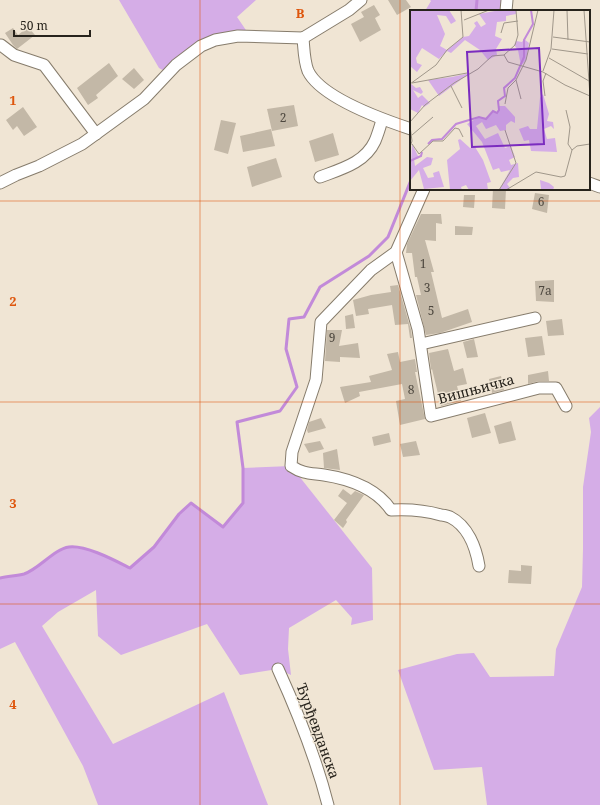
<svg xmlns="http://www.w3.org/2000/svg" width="600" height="805" viewBox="0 0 600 805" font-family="'Noto Serif',serif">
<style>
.green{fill:#d5ade7}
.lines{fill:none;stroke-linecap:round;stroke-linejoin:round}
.stream{stroke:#c28ad9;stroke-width:3}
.building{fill:#c3b8a7}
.minor-casing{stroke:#867c6c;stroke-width:13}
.minor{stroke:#fff;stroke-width:11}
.grid{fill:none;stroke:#de560d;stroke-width:1;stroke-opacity:0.55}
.labels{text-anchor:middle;stroke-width:3;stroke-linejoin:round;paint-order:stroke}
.number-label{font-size:12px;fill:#4e483f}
.street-label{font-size:14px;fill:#27231c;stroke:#f0e5d4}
.inset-river{fill:none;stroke:#c28ad9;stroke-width:2}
.inset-road{fill:none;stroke:#a0978a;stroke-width:1}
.view{fill:#7b2cbf;fill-opacity:0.15;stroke:#7b2cbf;stroke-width:2}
.inset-edge{fill:none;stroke:#27231c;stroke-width:2}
.grid-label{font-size:13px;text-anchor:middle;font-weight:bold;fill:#de560d;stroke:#f0e5d4;stroke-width:3;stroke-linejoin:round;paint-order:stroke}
</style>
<rect width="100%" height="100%" fill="#f0e5d4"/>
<g class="green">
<path d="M119,0H256L237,17L250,36L215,40L168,73L159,68Z"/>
<path d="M430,0H507L506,11H425L431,1Z"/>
<path d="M600,407V805H487L482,767L434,770L398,670L457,654L474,653L490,677L554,676L556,649L582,587L583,549V487L591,432L589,418Z"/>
<path d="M291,466L372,568L373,620L351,625L352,618L336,600L289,628L288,649L291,675L278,669L240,675L207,624L121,655L98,636L96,590L58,612L42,626L113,744L224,692L268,805H98L83,766L15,642L0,649V578C8,576 17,576 24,574C39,569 54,549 69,547C86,545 114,560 130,568L154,547L179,514L191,503L223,527L243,503V468Z"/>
</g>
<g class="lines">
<g class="stream">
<path d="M476,11L477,0"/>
<path d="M0,578C8,576 17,576 24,574C39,569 54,549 69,547C86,545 114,560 130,568L154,547L179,514L191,503L223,527L243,503V468L237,422L280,411L297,387L286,349L289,319L304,317L320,287L369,256L388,237L411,180"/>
</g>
</g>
<g class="building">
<path d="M388,0H406L411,7L397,15Z"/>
<path d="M374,5L380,15L375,18L381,30L360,42L351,24L364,17L361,12Z"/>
<path d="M28,27L35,35L17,49L13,45L5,33L13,28L18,35Z"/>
<path d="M109,63L118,76L96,95L98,98L88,105L77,88Z"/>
<path d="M134,68L144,80L134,89L122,79Z"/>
<path d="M294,105L298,126L272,131L267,109Z"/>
<path d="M23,107L37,127L24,136L17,126L13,130L6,120Z"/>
<path d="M221,120L236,123L228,154L214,150Z"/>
<path d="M271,129L275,146L243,152L240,136Z"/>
<path d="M333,133L339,155L315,162L309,141Z"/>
<path d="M276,158L282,177L252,187L247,167Z"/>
<path d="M493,189H506L505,209L492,208Z"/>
<path d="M535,193L549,195L547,213L532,209Z"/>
<path d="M464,195H475L474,208L463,207Z"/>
<path d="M421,214H441L442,224L436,223V241L425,240L434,272H431L442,318L468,309L472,322L440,333L426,335L416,295H421L417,277H415L412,253H406L407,244Z"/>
<path d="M455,226L473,227L472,235H455Z"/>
<path d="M554,280V302L536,301L535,281Z"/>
<path d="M398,285L411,330L412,338H410L408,324L395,325L392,305L368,309L369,314L356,316L353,300L371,295L391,292L390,286Z"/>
<path d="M353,314L355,328L346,329L345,316Z"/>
<path d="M562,319L564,335L548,336L546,321Z"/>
<path d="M327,330H342L339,346L358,343L360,358L340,357V362L325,361Z"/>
<path d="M542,336L545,355L528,357L525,338Z"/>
<path d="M474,339L478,357L467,358L463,342Z"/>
<path d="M448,349L454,371L463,368L467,384L457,386L461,401L441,406L432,369L431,370L429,353Z"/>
<path d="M398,352L400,362L415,359L417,372H415L425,419L400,425L396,401L405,399L402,384L359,392L360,396L345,403L340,387L371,382L369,376L392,370L387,354Z"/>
<path d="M548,371L549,381H539L528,384V375Z"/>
<path d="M501,376L504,390L492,393L489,379Z"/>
<path d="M485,413L491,433L472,438L467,418Z"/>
<path d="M321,418L326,428L308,433L307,430L309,422Z"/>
<path d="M511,421L516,440L499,444L494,426Z"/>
<path d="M389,433L391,442L374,446L372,437Z"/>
<path d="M320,441L324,449L309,453L304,444Z"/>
<path d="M416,441L420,455L403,457L400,444Z"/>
<path d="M337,449L340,470L324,468L323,453Z"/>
<path d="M343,489L351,495L355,491L364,495L346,520L347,522L343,528L334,520L347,503L338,496Z"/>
<path d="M521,565L532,566L531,584L508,583L509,570L521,571Z"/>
</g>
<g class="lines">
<defs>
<g id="minor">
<path d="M506,11L507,0"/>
<path d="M303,38C304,49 304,61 308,71C321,98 384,120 411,129"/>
<path d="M303,38L349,10L361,0"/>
<path d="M1,45L14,55L44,65L96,134"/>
<path d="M320,177C341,169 365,163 375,141C378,134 380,127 382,120"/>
<path d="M0,183L16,175L39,166L82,144L144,99L176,65L201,46L215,40L238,36L303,38"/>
<path d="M589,183L600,187"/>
<path d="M424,189L396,252L371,270L321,322L316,380L292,452L291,466C303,474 310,473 324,475C350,479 376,488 391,510C409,509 424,510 441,515C444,515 447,516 450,517C468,526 476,548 479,566"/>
<path d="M396,252L418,329L431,416L539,388H556L566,406"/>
<path d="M421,344L535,318"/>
<path d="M278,669C298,713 316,758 328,805"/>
</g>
</defs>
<use href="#minor" class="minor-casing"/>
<use href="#minor" class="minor"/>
</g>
<path class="grid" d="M200,0V805M400,0V805M0,201H600M0,402H600M0,604H600"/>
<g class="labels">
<g class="number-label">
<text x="283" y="122">2</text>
<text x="541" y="206">6</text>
<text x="423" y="268">1</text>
<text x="427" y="292">3</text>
<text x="545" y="295">7a</text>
<text x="431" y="315">5</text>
<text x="332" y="342">9</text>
<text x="411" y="394">8</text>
</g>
<g class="street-label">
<text transform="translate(476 389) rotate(-15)" y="5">Вишњичка</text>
<text transform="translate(318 731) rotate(70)" y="5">Ђурђевданска</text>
</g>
</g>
<g transform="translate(410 10)">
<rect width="180" height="180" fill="#f0e5d4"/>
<path d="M0,0H39L46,11L41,14L36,6L27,5L35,24L30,36L37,40L53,27L59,26L66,16L64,13L67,11L71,17L76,14L69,4L90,0H106V4L96,6V11L87,12L85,26L92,29L86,39L87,45L78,50L70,40L55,30L41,43L37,41L29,49L12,38L6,48L7,53L12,55L7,62L0,56ZM114,29L119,33L116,50L111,56L108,40L104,35L106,31L112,32ZM60,63L29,86L18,70L42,67ZM0,73L6,78L10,77L13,82L11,84L3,80L8,88L12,85L20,93L14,97L12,95L8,103L0,99ZM133,84L139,104L137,111L143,112L144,119L141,116L134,119L137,129L145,128L147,142L121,141L119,130L114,131L109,119L118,116L120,119H127L130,88ZM89,96H95L105,107V113L101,111L96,115V120L90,121L86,115L76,119L72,112L66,116L75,129L88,123L95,138L101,136L105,147L99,150L101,155L108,153L109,167L103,168L97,174L100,178L96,180H89L100,160L91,162L89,158L83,160L72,132L57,114L69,107L76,108L83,101L87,103ZM50,129L60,138L65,137L73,150L81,172L77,173L78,180H59L56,175L51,177L52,180H40L37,150L50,139L48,130ZM2,134L9,148L4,149L5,156L17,147L23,148L21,155L13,158L18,168L24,167L23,163L29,161L34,177L14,179L9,160L0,171ZM130,170L139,173L144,177L143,180L131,179Z" fill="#d5ade7"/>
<path class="inset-river" d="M18,134L22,130L32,129L46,114L69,107L76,109L83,101L87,103L89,100L88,91L95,86L94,78L105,68L114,47V30L123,14L121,0M0,151L11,146L12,142"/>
<path class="inset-road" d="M157,0L158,30M174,0L180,86M54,10L79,0H90M91,23L94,13L108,11M143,27L180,32M142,39L178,44M94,45L98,52L133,62L155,75L180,86M94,45L105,35L108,25L106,0M139,48L179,71M133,61L141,39L144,0M106,70L111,89M2,73L57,63M0,74L26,55L37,40L53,27L51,0M41,76L52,98M135,86L133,71L136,63M95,94L98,78L106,70L116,50L128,0M156,100L160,117L158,134L162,140M0,112L15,95L44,73L68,59L82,46L94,45M0,116L2,131L0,137M2,125L23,107M2,134L9,144L23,131H33L45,118L49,119L53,127M89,180L106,153L95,120M96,180L126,162L151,167L155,166L162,140L167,136L180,134"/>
<path class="view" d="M129,38L134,134L62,137L57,42Z"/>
<rect width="180" height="180" class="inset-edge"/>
</g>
<g class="grid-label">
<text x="300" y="18">B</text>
<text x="13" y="105">1</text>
<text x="13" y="306">2</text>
<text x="13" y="508">3</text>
<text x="13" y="709">4</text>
</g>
<path d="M14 30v6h76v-6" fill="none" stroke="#27231c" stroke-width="2"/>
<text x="20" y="30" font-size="12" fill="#27231c" stroke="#f0e5d4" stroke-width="3" paint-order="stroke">50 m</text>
</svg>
